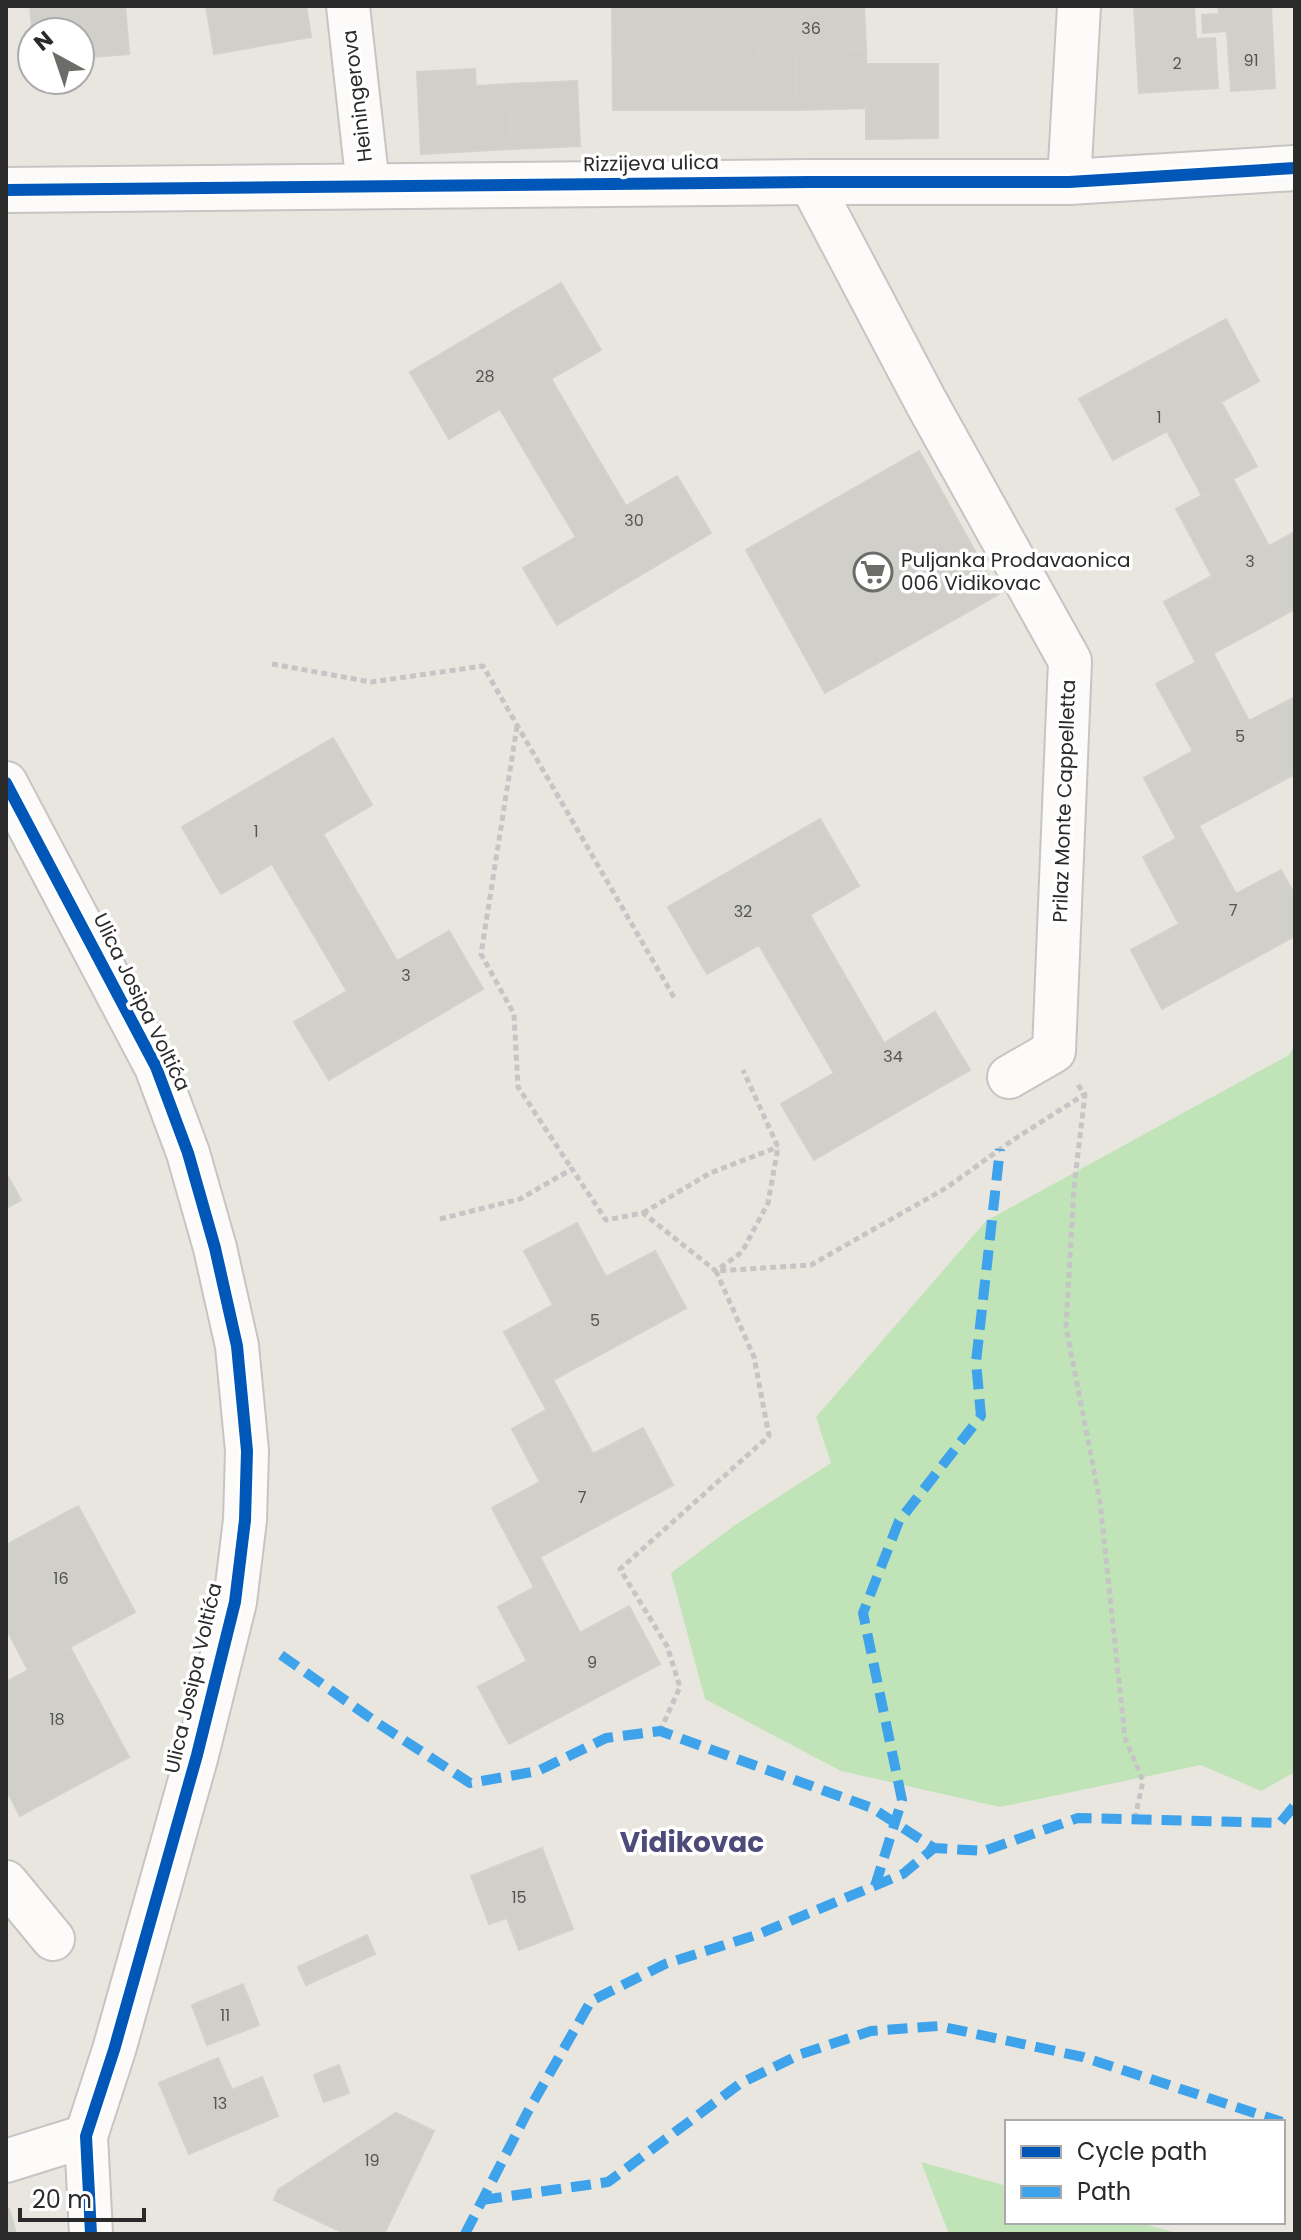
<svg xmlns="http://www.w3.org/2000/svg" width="1301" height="2240" viewBox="0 0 1301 2240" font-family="Poppins,sans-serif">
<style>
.green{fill:#c0e4b8}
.building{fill:#d1cfca;stroke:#d3d1cb;stroke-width:2}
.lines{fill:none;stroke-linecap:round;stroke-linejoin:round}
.street-casing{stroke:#c6c5c4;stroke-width:46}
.secondary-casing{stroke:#c6c5c4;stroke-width:48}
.path{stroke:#c6c5c5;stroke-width:5;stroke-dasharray:6 4;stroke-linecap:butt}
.street{stroke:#fcfbfa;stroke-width:42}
.secondary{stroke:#fcfbfa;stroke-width:44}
.quiet{stroke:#3ea3eb;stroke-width:10;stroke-dasharray:20 10;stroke-linecap:butt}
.cycleway-casing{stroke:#fff;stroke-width:17}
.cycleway{stroke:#0057b8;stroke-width:12}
.labels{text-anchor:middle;stroke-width:7;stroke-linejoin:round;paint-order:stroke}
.number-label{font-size:16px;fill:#545453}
.street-label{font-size:20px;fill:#2a2a2a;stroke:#fff}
.poi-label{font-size:20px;fill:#2a2a2a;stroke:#fff;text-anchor:start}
.district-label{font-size:28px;font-weight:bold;fill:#4e4a7a;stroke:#fff}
</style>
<rect width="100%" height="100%" fill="#e8e6df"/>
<g class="green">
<path d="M1295,1044V1772L1261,1791L1201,1765L1000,1807L841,1771L705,1699L671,1573L735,1525L831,1463L816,1417L986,1221L1289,1055Z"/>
<path d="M921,2162L1007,2186V2222H1137L1180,2234H949Z"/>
</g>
<g class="building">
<path d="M30,6H125L129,54L80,58V32H46L45,28L32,29Z"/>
<path d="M206,6H306L311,37L214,54Z"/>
<path d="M612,6H664V110H613Z"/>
<rect x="664" y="6" width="53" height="104"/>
<rect x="717" y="6" width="40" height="104"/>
<path d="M757,6H864L866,49L758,53Z"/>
<path d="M1134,6H1194L1196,39L1215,38L1218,88L1139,93Z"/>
<path d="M1218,6H1271L1275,88L1231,91L1227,31L1203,33L1202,15L1219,14Z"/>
<path d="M866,49L867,108L797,110L796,52Z"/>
<path d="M796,52L797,110H757L758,53Z"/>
<path d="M866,64H938V138L866,139Z"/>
<path d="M475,69L476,86L509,84L512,149L421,154L417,72Z"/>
<path d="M577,81L580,146L512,149L509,84Z"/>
<path d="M561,283L601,350L551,379L585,437L534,467L500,409L449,439L410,372Z"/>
<path d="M1226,319L1259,381L1221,402L1257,466L1202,496L1167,431L1113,460L1079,399Z"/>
<path d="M585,437L626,506L677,476L711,533L557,625L523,568L576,537L534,467Z"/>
<path d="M919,451L999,594L825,693L746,550Z"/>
<path d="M1233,479L1269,546L1295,532V609L1196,663L1164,602L1212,576L1176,509Z"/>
<path d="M1213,653L1249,721L1295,697V774L1176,838L1144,778L1193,751L1156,684Z"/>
<path d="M333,738L372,805L323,834L358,894L308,925L272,864L221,894L182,827Z"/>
<path d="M820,819L859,886L810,915L845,976L794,1005L759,945L707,974L668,907Z"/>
<path d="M1199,826L1236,894L1281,870L1295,895V936L1162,1009L1131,950L1179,924L1143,857Z"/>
<path d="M358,894L397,961L449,931L483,989L329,1080L294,1022L347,991L308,925Z"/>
<path d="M845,976L884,1043L935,1012L970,1070L814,1160L781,1104L834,1073L794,1005Z"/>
<path d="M6,1173L21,1200L6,1208Z"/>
<path d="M577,1223L606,1277L655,1251L686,1308L553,1380L564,1400L546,1409L504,1332L553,1305L524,1251Z"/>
<path d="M564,1400L593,1454L643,1428L673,1485L540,1557L551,1578L534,1587L492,1508L540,1482L512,1429Z"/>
<path d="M78,1506L135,1612L28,1670L6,1628V1545Z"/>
<path d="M551,1578L580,1633L629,1606L660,1664L509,1744L478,1687L527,1661L498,1607Z"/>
<path d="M70,1647L129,1757L20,1816L6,1789V1682Z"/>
<path d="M542,1848L573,1929L519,1950L507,1918L489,1924L471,1876Z"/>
<path d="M367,1935L375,1954L306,1985L298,1967Z"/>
<path d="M243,1984L259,2025L207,2045L192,2005Z"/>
<path d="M218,2058L232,2090L262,2077L278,2116L189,2154L159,2083Z"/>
<path d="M339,2065L349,2093L324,2102L314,2075Z"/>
<path d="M396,2113L434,2131L384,2234H346L274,2200L278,2190Z"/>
<path d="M9,2209L16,2234H6V2210Z"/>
</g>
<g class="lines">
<defs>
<g id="street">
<path d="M348,6L368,186"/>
<path d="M810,182L926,402L1070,661L1054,1051L1009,1077"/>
<path d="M1069,182L1079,6"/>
<path d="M6,783L156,1067L188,1153L215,1248L237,1346L247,1451L245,1520L235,1602L197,1755L114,2050L86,2136L91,2234"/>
<path d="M6,1882L53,1939"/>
<path d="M6,2161L86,2136"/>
</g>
<path id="secondary" d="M6,190L810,182H1069L1295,168"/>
</defs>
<use href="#street" class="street-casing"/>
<use href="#secondary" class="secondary-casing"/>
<g class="path">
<path d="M272,664L371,682L483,666L675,999"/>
<path d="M517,726L481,954L514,1014L518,1087L572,1169"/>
<path d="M1078,1085L1085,1094L1074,1187L1066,1327L1100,1502L1125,1738L1143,1781L1135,1818"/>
<path d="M643,1213L710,1173L778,1147"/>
<path d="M440,1219L520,1199L572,1169L606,1220L643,1213L716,1271L742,1252L768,1203L778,1147L743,1070"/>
<path d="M660,1731L680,1687L667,1646L620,1569L769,1436L754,1357L716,1271L811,1265L946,1188L1013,1140L1085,1094"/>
</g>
<use href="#street" class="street"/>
<use href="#secondary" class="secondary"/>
<g class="quiet">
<path d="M281,1655L379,1724L470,1783L538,1771L606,1738L660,1731L872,1808L934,1848L984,1851L1078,1818L1280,1823L1295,1805"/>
<path d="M875,1886L902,1800L863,1613L899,1521L981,1416L976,1362L1000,1149"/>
<path d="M482,2200L608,2182L741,2083L801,2054L871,2031L939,2026L1083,2057L1282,2122"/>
<path d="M465,2234L527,2113L591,2001L665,1964L759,1934L903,1874L934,1848"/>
</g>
<defs>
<g id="cycleway">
<path d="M6,190L810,182H1069L1295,168"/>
<path d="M6,783L156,1067L188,1153L215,1248L237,1346L247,1451L245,1520L235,1602L197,1755L114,2050L86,2136L91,2234"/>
</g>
</defs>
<use href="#cycleway" class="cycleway-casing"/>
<use href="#cycleway" class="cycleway"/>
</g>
<defs>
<symbol id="supermarket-ring" viewBox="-11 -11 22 22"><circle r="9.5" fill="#fff" stroke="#6c6c69" stroke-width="1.5"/><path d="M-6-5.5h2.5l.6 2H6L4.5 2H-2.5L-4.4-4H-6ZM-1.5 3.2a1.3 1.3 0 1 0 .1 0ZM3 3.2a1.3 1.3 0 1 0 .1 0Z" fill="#6c6c69"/></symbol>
</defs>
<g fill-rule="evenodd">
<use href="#supermarket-ring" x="851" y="550" width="44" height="44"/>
</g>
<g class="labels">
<g class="number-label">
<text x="811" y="34">36</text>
<text x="1251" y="66">91</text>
<text x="1177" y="69">2</text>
<text x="485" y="382">28</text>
<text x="1159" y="423">1</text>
<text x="634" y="526">30</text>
<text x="1250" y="567">3</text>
<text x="1240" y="742">5</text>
<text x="256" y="837">1</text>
<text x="1233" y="916">7</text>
<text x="743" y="917">32</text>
<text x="406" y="981">3</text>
<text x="893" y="1062">34</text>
<text x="595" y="1326">5</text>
<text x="582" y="1503">7</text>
<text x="61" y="1584">16</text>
<text x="592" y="1668">9</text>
<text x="57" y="1725">18</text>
<text x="519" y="1903">15</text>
<text x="225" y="2021">11</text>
<text x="220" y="2109">13</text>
<text x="372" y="2166">19</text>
</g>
<g class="street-label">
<text transform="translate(357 96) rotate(-97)" y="7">Heiningerova</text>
<text transform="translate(651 163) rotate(-1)" y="7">Rizzijeva ulica</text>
<text transform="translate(1064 801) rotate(-88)" y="7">Prilaz Monte Cappelletta</text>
<text transform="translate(142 1002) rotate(64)" y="7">Ulica Josipa Voltića</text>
<text transform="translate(193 1678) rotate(-77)" y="7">Ulica Josipa Voltića</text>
</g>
<g class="poi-label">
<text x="901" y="567">Puljanka Prodavaonica<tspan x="901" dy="23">006 Vidikovac</tspan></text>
</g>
<g class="district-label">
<text x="692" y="1852">Vidikovac</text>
</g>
</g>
<rect width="1301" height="2240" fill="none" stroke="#2a2a2a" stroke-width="16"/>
<rect x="1005" y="2120" width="280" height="104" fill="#ffffff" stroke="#aaaaaa" stroke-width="2"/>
<rect x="1021" y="2146" width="40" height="12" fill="#0057b8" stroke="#aaaaaa" stroke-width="2"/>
<text x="1077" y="2160" font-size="24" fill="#2a2a2a">Cycle path</text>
<rect x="1021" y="2186" width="40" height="12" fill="#3ea3eb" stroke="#aaaaaa" stroke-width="2"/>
<text x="1077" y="2200" font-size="24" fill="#2a2a2a">Path</text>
<g transform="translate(56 56) rotate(320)"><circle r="38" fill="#ffffff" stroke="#aaaaaa" stroke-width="2"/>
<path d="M0-6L14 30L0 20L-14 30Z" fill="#6c6c69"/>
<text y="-12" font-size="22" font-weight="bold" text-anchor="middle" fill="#2a2a2a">N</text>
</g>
<path d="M20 2208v12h124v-12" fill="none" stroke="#2a2a2a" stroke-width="4"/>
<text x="32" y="2208" font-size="24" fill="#2a2a2a" stroke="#ffffff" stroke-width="6" paint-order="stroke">20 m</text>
</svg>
